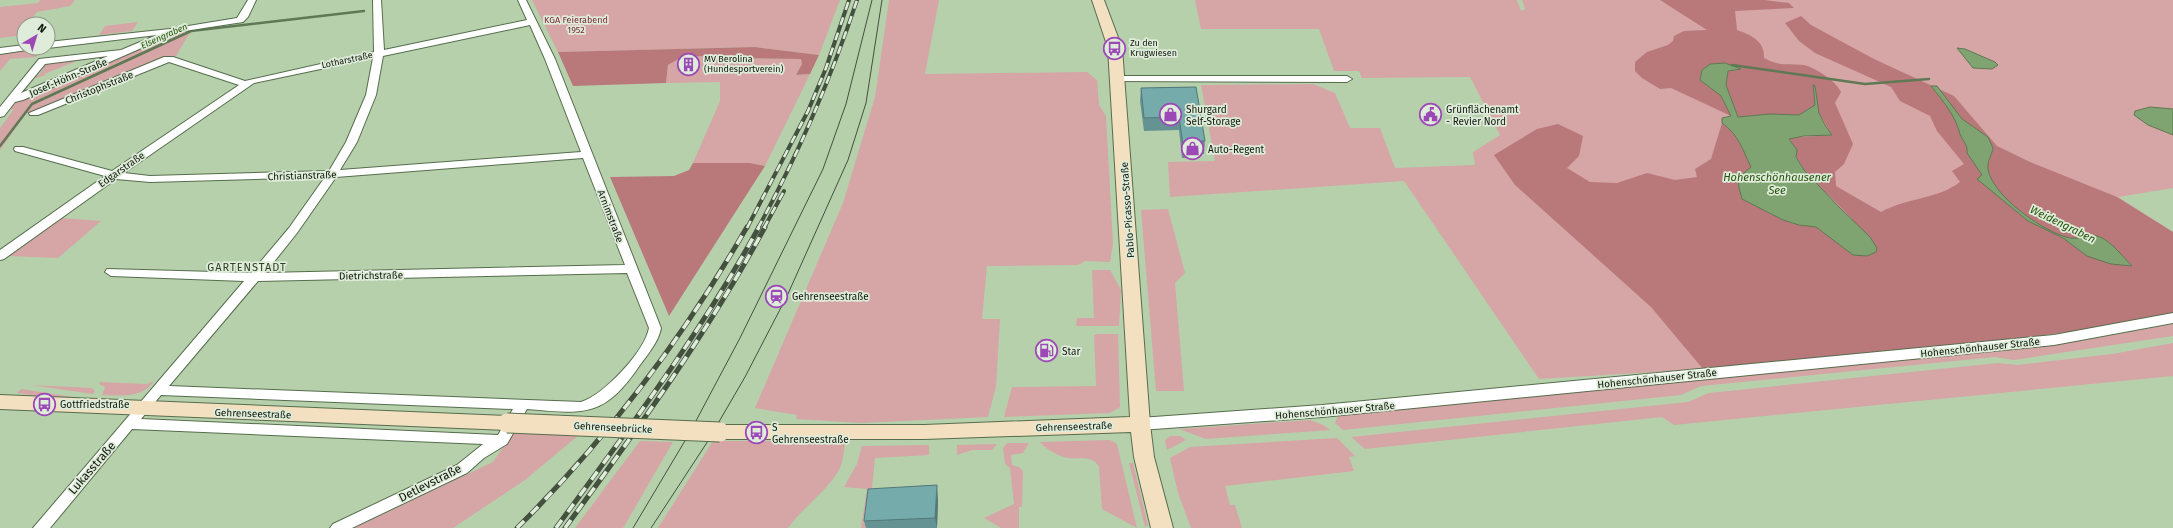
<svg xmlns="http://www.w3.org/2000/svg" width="2173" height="528" viewBox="0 0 2173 528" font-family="'Fira Sans',sans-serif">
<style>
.green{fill:#d6a5a6}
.forest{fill:#b9797b}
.water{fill:#80a372;stroke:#5e7953}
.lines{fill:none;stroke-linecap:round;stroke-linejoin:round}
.stream{stroke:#5e7953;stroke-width:2.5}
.minor-casing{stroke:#566d4d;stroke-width:2}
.tertiary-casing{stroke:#566d4d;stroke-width:2}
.secondary-casing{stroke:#566d4d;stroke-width:2}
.minor{fill:#fff;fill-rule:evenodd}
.tertiary{fill:#fff;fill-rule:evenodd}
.secondary{fill:#f2e0c1;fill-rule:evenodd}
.tram{stroke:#43513e;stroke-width:1}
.rail-far1-casing{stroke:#43513e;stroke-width:4}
.rail-casing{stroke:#43513e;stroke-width:5}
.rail-far1{stroke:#dfecda;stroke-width:2.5;stroke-dasharray:8;stroke-linecap:butt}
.rail{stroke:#dfecda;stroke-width:3.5;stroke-dasharray:10;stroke-linecap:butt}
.secondary-bridge-casing{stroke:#566d4d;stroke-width:21;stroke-linecap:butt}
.secondary-bridge{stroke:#f2e0c1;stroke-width:19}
.wall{fill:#659393}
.shaded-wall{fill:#537878}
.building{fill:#76abab;stroke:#537878}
.labels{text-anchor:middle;stroke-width:3.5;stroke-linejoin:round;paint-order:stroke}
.far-park-label{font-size:9px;fill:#772831;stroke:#dfecda}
.far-water-label{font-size:9px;font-style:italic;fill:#26530c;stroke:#dfecda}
.far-poi-label{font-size:9px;fill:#0f180c;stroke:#dfecda;text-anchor:start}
.far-street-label{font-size:9px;fill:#0f180c;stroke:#dfecda}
.street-label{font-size:10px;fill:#0f180c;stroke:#dfecda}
.poi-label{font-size:10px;fill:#0f180c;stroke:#dfecda;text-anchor:start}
.water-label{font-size:11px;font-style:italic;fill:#26530c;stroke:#dfecda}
.neighbourhood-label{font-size:11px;letter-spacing:1px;fill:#2d4224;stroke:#dfecda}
.near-street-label{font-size:12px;fill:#0f180c;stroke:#dfecda}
</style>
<rect width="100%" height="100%" fill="#b6d0ac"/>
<g class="green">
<path d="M40,0H75L70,6L37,12L27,24H24V35L0,38V7L38,3Z"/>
<path d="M532,0H840L819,55L755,47L558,52Z"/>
<path d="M889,0H939L925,74L1087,72L1097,80L1099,105L1106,116L1113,244L1110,262L1085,261L1078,265L987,266L982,319H1000L996,387L988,417L861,423L796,419L797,415L755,408L843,203L875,97Z"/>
<path d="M1195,0H1517L1521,11L1525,9L1522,0H2173V188L2118,197L2173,232L1703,369L1539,379L1404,181L1170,197L1168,162L1215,161L1201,85L1313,84L1335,93L1350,128H1380L1395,168L1475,165L1473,152L1500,135L1470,77L1362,78L1359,71H1334L1319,29H1201Z"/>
<path d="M138,22L132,31L99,35L105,26Z"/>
<path d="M192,29L176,56L162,58L26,114L0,150V128L14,109L7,110L14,103L178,32Z"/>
<path d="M31,48H43L36,57L10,59L0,71V52Z"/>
<path d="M732,55L733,58L801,59L802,64L796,75L810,74L765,166L750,163H693L720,101V82L666,83L668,65L682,57Z"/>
<path d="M82,59L44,74L46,75L36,78L32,76L39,75L44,68H38L47,62Z"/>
<path d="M1168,209L1185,273L1175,283L1184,391H1156L1141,210Z"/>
<path d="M61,218L101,221L58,258L9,256Z"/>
<path d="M1092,270H1110L1121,290L1119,326H1076L1077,318H1094Z"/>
<path d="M2173,324V336L2014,360L1995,357L1701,386L1681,395L1343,430L1335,423L1338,416L1382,410L2061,344Z"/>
<path d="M1098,334H1118L1120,407L1110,413L1004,417L1012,387L1096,386L1094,335Z"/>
<path d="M2173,343V376L1674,425L1662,417L1365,449L1351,437L1688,402L1709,393L1998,363L2017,365L2112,354Z"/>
<path d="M154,381C142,399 121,395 102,395L105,387L99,384L100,382L147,384Z"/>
<path d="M31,385L92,388L95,391L93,394Z"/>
<path d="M21,389L85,399L53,398L17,393Z"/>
<path d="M1310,420L1323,425L1330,430L1206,439L1179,429Z"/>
<path d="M514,431L580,434L525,480L453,528H354L493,462Z"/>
<path d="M1170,436H1180L1186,440L1167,450L1165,440Z"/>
<path d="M1337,438L1355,456L1349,457L1354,471L1225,486L1230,505H1235L1242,528H1191L1178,493L1170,458L1190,447Z"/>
<path d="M1110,440L1117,444L1137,528L1102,509L1099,467C1092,453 1076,461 1064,457C1057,455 1044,448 1040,442Z"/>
<path d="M640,441L673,442L623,528H575Z"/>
<path d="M713,441H815L845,443C844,451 843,462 839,470C826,492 803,507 788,528H658Z"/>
<path d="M1007,443H1029L1023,453L1011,455L1012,465L1019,467L1023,471L1022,507H1019V528H1001L984,518L1014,504L1010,468L1005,464L1003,448Z"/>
<path d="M997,444L992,450H972L957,455V445Z"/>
<path d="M929,445V455L875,458L868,528H861L867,489L844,487L857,464L862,446Z"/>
<path d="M1129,463H1133L1148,525L1145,527Z"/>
</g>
<g class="forest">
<path d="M1660,0H1764L1789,3L1794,8L1735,11L1737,30C1751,35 1765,41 1764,58C1780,67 1787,63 1804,65C1816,68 1836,81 1841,92L1835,103L1853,144L1844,164L1835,172L1836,186L1881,212C1906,198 1938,199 1960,182L1952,171L1964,164L1937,131L1930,116L1900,101L1891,87L1815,53L1799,41L1785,23L1801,16L1811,25L1874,59L1954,96L1997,146L2030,162L2117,197L2173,232V314C2018,345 1859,354 1703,369L1651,307L1515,185L1494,155L1537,129L1558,124L1583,136L1579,156L1567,168L1590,182L1617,183L1647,173L1675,180L1697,177L1695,169L1711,159L1722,123C1749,143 1756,181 1767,212L1791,223L1816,227L1835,240L1845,249L1852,219L1804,170L1796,156L1797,150L1789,138L1832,135L1819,113L1813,86L1815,105L1799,115L1770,114L1737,117L1726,85L1728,71L1740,69C1726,62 1714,61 1702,70L1700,80L1721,96L1731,116L1671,88L1660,89L1642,78L1635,71V62L1647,52L1668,45L1673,41L1674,36L1684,31L1707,30Z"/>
<path d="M755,47L819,55L810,74L796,75L802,64L801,59L733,58L732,55L682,57L668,65L666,83L573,86L558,52Z"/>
<path d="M693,163H750L765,166L669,316L610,177L674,176L689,170Z"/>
</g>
<g class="water">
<path d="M1957,48L1965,49L1995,62L1998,65L1992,69L1973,68Z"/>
<path d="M1725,63L1741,69L1728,71L1726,85L1738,117L1770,114L1799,115L1815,105L1813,85L1815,86L1819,113L1825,125L1832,135L1804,136L1789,139L1797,150L1796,157L1804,170L1839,207L1870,237L1877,248L1876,252L1867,256L1853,255L1816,227L1799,225L1783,220L1742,199L1739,188L1738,178L1751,167C1742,149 1739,135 1722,123V118L1731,116L1721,96L1700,80L1702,70L1710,64Z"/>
<path d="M1931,86H1937L1962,119L1988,137L1993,148C1992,155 1987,161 1988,169C1992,196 2045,233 2070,238C2081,240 2090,232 2100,237C2112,242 2123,257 2132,266L2111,264L2087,256L2063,238L2028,221L1977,179L1982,175L1967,153C1968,144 1962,141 1960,134C1955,115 1943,101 1931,86Z"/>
<path d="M2150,107L2173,109V135L2148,125L2134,115L2135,111Z"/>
</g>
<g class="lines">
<g class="stream">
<path d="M1732,65L1865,84L1929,79"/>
<path d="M0,146L32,104L191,31L364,11"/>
</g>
<defs>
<g id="minor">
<path d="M248,0H256L248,17L243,22L178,32L23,100L15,102L4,116L0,117V107L39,59L121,50L157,35L48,48V42L170,29L237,18ZM108,56L21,93L45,64Z"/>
<path d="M373,0H381L384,50L527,20L518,0H526L555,59L661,328C659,341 648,354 640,365C604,418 585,414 527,409L507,444L484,458L467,473L352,528H330L333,524L457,465L483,444L132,429L50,528H33L244,281L111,276L105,272L107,269L251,273L289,228L325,177L150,182L116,179L4,259L0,260V250L105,176L15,151L14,149L15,147H23L112,171L239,85L169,62L38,115H30L29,113L164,57H173L245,81L374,52ZM530,25L545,59L581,152L340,170L357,142L376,95L383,56ZM373,58L366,95L346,142L329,171L150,176L124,173L254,83ZM583,158L625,265L265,273L297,233L336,177ZM627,273L649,328C645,351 604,395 581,402L169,386L258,281ZM161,395L513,409L498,435L141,419Z"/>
<path d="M24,45V48H29L27,50L0,54V48Z"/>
<path d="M1118,76H1347L1352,79L1347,82L1115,81L1113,79Z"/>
</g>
<path id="tertiary" d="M2173,313V323L2054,345L1322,417L1140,430L1134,429L1131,424L1134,419L1140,418L1322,405L2054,335Z"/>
<g id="secondary">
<path d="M1092,0H1104L1122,48L1150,424L1154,457L1173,528H1151L1134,457L1131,432L924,439H720L713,437L710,432L713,427L720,425H924L1130,417L1108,48Z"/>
<path d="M0,395L507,416L514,418L517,423L514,428L507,430L0,409Z"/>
</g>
</defs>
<use href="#minor" class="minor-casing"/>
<use href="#tertiary" class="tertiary-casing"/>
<use href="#secondary" class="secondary-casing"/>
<use href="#minor" class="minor"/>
<use href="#tertiary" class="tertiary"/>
<use href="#secondary" class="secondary"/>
<g class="tram">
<path d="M633,528L689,434L740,338L823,169L846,104L872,0"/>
<path d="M651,528L706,444L745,377L787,296L848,160L866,103L882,0"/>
</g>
<defs>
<g id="rail-far1">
<path d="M747,228L808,111L826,68L849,0"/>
<path d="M758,228C799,153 830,81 857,0"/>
<path d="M764,228L784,191"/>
</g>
<g id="rail">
<path d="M517,528C608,438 683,338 747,227"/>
<path d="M556,528C627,431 701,333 759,227"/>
<path d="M565,528C636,431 708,333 765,227"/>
</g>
</defs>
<use href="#rail-far1" class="rail-far1-casing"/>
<use href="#rail" class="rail-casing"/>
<use href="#rail-far1" class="rail-far1"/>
<use href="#rail" class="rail"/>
<defs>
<path id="secondary-bridge" d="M507,423L720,432"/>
</defs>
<use href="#secondary-bridge" class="secondary-bridge-casing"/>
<use href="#secondary-bridge" class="secondary-bridge"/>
</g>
<g class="wall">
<path d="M1196,87L1205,141L1204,154H1200L1199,158H1182L1179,130L1144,131L1140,101L1141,88Z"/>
<path d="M938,500L937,528H866L864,521Z"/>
</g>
<path class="shaded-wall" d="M937,485L938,500L937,528L935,518Z"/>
<g class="building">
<path d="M1196,87L1205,141H1200V145H1183L1179,117L1144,118L1141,88Z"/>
<path d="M937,485L935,518L864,521L868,489Z"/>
</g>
<defs>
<symbol id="bus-ring" viewBox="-11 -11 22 22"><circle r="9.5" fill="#dfecda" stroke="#9c48b7" stroke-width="1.5"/><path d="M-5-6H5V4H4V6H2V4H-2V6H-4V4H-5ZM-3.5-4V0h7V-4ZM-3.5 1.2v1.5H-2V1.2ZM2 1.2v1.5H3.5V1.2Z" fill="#9c48b7"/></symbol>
<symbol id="building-ring" viewBox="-11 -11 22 22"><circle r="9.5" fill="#dfecda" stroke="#9c48b7" stroke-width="1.5"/><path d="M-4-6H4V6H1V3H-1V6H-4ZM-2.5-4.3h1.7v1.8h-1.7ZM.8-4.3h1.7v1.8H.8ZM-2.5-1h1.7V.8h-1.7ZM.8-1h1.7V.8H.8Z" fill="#9c48b7"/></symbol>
<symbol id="shop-ring" viewBox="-11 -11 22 22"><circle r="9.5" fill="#dfecda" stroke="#9c48b7" stroke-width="1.5"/><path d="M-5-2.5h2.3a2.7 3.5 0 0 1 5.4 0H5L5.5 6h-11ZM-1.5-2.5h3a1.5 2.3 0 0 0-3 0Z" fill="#9c48b7"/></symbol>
<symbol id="civic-ring" viewBox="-11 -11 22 22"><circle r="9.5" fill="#dfecda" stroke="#9c48b7" stroke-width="1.5"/><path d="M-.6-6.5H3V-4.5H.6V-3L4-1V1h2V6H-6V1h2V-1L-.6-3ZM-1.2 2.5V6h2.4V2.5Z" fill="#9c48b7"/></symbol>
<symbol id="station-ring" viewBox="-11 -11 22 22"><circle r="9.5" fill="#dfecda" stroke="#9c48b7" stroke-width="1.5"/><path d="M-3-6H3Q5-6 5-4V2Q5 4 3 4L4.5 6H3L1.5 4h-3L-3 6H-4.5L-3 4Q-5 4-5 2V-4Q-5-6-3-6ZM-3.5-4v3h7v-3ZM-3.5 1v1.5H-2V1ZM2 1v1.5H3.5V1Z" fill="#9c48b7"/></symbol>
<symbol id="fuel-ring" viewBox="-11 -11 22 22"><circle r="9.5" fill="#dfecda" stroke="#9c48b7" stroke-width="1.5"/><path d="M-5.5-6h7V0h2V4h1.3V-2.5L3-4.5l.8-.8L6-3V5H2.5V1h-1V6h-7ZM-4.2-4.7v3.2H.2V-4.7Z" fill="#9c48b7"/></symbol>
</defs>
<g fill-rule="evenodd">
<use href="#bus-ring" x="1102" y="36" width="25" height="25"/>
<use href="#building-ring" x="676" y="52" width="25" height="25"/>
<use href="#shop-ring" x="1158" y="102" width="25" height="25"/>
<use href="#civic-ring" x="1418" y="102" width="25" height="25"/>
<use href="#shop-ring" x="1180" y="136" width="25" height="25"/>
<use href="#station-ring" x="764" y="284" width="25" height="25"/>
<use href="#fuel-ring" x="1034" y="338" width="25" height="25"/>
<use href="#bus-ring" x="32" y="392" width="25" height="25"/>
<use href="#bus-ring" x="744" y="420" width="25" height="25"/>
</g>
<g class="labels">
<g class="far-park-label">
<text x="576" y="23">KGA Feierabend<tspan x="576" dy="10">1952</tspan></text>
</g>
<g class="far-water-label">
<text transform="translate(164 36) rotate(-24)" y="3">Elsengraben</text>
</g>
<g class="far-poi-label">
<text x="1130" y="46">Zu den<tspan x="1130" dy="10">Krugwiesen</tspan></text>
<text x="704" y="62">MV Berolina<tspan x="704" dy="10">(Hundesportverein)</tspan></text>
</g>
<g class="far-street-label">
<text transform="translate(347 60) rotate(-12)" y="3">Lotharstraße</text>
</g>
<g class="street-label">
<text transform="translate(68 77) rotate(-23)" y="4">Josef-Höhn-Straße</text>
<text transform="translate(99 87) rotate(-22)" y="4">Christophstraße</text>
<text transform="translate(121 169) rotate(-35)" y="4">Edgarstraße</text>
<text transform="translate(302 175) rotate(-2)" y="4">Christianstraße</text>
<text transform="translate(1127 210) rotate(-94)" y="4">Pablo-Picasso-Straße</text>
<text transform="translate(611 216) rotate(69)" y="4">Arnimstraße</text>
<text transform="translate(371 275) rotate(-1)" y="4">Dietrichstraße</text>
<text transform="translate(1980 347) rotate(-6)" y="4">Hohenschönhauser Straße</text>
<text transform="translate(1657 378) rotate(-6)" y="4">Hohenschönhauser Straße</text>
<text transform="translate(1335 410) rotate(-5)" y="4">Hohenschönhauser Straße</text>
<text transform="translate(253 413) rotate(2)" y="4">Gehrenseestraße</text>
<text transform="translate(1074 426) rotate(-2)" y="4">Gehrenseestraße</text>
<text transform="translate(613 427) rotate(3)" y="4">Gehrenseebrücke</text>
</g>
<g class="poi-label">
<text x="1186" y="113">Shurgard<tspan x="1186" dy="12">Self-Storage</tspan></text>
<text x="1446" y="113">Grünflächenamt<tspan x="1446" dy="12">- Revier Nord</tspan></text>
<text x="1208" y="153">Auto-Regent</text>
<text x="792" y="300">Gehrenseestraße</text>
<text x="1062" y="355">Star</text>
<text x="60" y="408">Gottfriedstraße</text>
<text x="772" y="431">S<tspan x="772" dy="12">Gehrenseestraße</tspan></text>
</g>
<g class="water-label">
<text x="1777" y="181">Hohenschönhausener<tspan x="1777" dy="13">See</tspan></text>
<text transform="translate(2063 224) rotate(26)" y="4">Weidengraben</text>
</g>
<g class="neighbourhood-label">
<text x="247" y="271">GARTENSTADT</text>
</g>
<g class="near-street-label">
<text transform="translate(92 468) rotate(-49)" y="4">Lukasstraße</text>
<text transform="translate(430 483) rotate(-27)" y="4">Detlevstraße</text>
</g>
</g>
<g transform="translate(36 36) rotate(38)"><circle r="19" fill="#dfecda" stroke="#8c9788"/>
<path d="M0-3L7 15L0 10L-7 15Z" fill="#9c48b7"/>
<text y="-6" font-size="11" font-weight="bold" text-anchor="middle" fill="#0f180c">N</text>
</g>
</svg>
